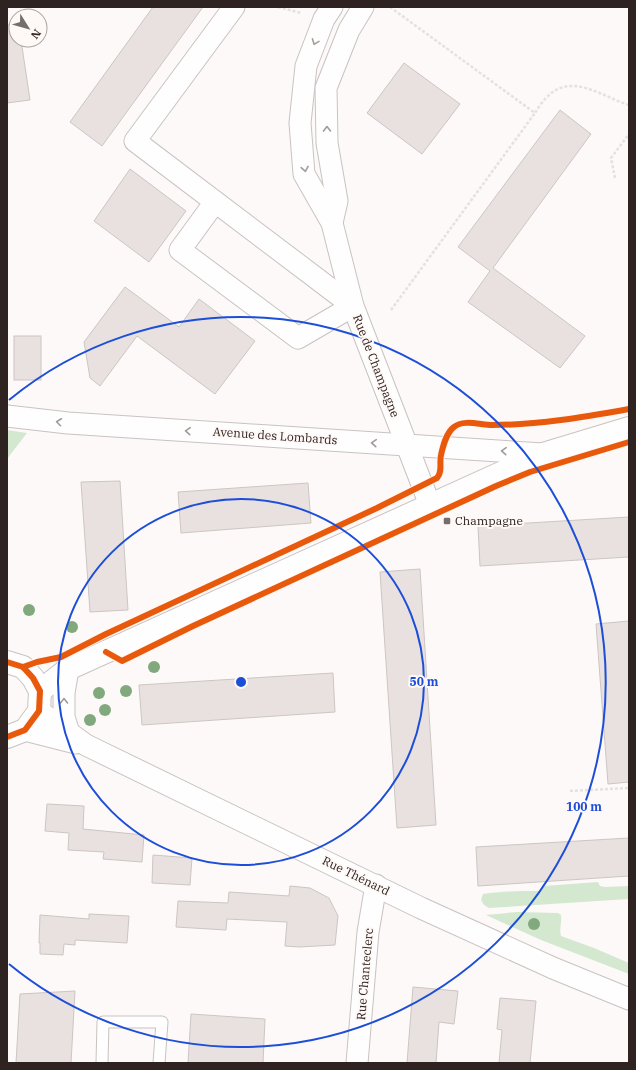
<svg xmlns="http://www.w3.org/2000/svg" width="636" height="1070" viewBox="0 0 636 1070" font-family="'IBM Plex Serif',serif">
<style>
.green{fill:#d4e8d0}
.building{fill:#e9e1df;stroke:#ccc6c3}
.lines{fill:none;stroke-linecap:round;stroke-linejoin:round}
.service-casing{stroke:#c9c3c0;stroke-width:13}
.minor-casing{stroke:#c9c3c0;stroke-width:23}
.tertiary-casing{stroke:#c9c3c0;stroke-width:24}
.path{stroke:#e3e2e1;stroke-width:2.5;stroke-dasharray:3 2;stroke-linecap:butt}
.service{stroke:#fffefe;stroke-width:11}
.minor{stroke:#fffefe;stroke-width:21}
.tertiary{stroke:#fffefe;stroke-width:22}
.cycleway-casing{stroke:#fef8f6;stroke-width:8}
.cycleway{stroke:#e8590c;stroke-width:6}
.tree{fill:#81a97d}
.oneway{stroke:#a19b9a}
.ring{fill:none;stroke:#1d4ed8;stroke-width:2}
.poi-dot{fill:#766e6c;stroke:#fef8f6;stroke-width:1.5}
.labels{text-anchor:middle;stroke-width:4;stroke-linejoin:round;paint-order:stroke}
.street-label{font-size:12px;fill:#2e2320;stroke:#fef8f6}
.poi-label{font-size:12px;fill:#2e2320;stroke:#fef8f6;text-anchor:start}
.centre{fill:#1d4ed8;stroke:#fef8f6;stroke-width:2}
.ring-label{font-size:12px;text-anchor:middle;font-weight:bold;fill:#1d4ed8;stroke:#fef8f6;stroke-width:4;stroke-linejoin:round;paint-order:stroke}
</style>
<rect width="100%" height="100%" fill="#fcf9f8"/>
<g class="green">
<path d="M7,430L27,433L7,459Z"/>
<path d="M598,882L600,886L605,887L629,886V899L489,908L484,905L481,900L483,894C502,891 521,891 540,891L544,886Z"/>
<path d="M517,912L558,913L561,915C562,923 559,929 561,936L594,948L629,963V974L541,940L486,915Z"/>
</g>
<g class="building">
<path d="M153,7H203L102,146L70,122Z"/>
<path d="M16,24V40H21L30,100L7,103V25Z"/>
<path d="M404,63L460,104L422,154L367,113Z"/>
<path d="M560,110L591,134L493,268L585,336L560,368L468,302L490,271L458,247Z"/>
<path d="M130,169L186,211L149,262L94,221Z"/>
<path d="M125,287L179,327L199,299L255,341L215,394L137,336L100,386L90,378L84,342Z"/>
<rect x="14" y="336" width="27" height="44"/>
<path d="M120,481L128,610L90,612L81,482Z"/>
<path d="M308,483L311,523L181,533L178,492Z"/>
<path d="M629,517V557L480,566L478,526Z"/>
<path d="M420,569L436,825L397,828L380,572Z"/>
<path d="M629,621V782L608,784L596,624Z"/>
<path d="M333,673L335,712L142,725L139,685Z"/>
<path d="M47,804L84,806L83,829L144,835L142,862L103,859L104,852L68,850L69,833L45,831Z"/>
<path d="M629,838V876L478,886L476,847Z"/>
<path d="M153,855L192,858L190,885L152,883Z"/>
<path d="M290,886L310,888L329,898L338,916L335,945L299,947L285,946L287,922L227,919L226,930L176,927L178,901L228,903L229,892L289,896Z"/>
<path d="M89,914L129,916L127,943L75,940V945L64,944L63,955L40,954V943H39L40,915L89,919Z"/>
<path d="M413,987L458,991L454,1024L439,1022L436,1063H407Z"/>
<path d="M75,991L71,1063H16L20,994Z"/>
<path d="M500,998L536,1001L530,1063H499L502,1030L497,1029Z"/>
<path d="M191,1014L265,1019L263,1063H188Z"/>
</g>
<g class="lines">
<defs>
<path id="service" d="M102,1063L103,1022H162L159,1063"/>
<g id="minor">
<path d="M332,7L324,19L306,66L300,123L304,174L332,223L353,306L430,505"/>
<path d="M215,202L180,250L298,338L353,306L135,141L234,7"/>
<path d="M332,223L337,201L327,143L326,88L349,30L363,7"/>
<path d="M7,416L68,423L543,454"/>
<path d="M68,669L64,693V717L69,733"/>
<path d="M39,711L86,745L421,908L553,968L629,999"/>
<path d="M25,730L76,743"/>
<path d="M357,1063L368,932L376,885"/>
</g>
<g id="tertiary">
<path d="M7,662L23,667L33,678L40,691L39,711L25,730L7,737"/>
<path d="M40,691L68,669L543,454L629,428"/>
</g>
</defs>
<use href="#service" class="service-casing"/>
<use href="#minor" class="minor-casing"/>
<use href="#tertiary" class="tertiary-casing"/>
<g class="path">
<path d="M278,7L301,13"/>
<path d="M390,7L535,113C538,108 542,102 546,98C571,71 602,97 629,105"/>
<path d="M615,178L611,158L629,134"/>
<path d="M391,310L535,113"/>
<path d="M570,791L629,788"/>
</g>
<use href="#service" class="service"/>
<use href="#minor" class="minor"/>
<use href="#tertiary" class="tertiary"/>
<defs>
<g id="cycleway">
<path d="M106,652L122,661L193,626L496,486L530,472L629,442"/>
<path d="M7,662L23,667L33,678L40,691L39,711L25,730L7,737"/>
<path d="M23,667L37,662L61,657L106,634L377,508L437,478C443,471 439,463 441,455C443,446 446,433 454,427C463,419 481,425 492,425C538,425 584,417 629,409"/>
</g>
</defs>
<use href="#cycleway" class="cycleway-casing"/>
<use href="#cycleway" class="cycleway"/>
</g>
<g class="tree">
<circle cx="29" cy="610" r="6"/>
<circle cx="72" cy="627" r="6"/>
<circle cx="154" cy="667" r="6"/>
<circle cx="126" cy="691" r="6"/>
<circle cx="99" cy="693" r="6"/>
<circle cx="105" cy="710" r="6"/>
<circle cx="90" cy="720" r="6"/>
<circle cx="534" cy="924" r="6"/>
</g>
<defs><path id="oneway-chevron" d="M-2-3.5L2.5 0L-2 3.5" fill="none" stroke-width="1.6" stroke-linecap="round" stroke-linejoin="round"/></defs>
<g class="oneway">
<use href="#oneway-chevron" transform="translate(315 42) rotate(111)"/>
<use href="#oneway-chevron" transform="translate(327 129) rotate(-91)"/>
<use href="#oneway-chevron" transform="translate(305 169) rotate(80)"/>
<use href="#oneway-chevron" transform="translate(59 422) rotate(-173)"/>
<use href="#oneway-chevron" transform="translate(188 431) rotate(-176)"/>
<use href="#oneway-chevron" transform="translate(374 443) rotate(-176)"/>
<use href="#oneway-chevron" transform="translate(504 451) rotate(-176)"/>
<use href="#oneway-chevron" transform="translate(64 701) rotate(-90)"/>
</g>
<g class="ring">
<circle cx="241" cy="682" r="183"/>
<path d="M9 400A365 365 0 1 1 9 964"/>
</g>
<rect class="poi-dot" x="443" y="517" width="8" height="8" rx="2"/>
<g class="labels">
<g class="street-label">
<text transform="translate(376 366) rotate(69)" y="4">Rue de Champagne</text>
<text transform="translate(275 436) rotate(4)" y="4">Avenue des Lombards</text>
<text transform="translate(356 876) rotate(26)" y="4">Rue Thénard</text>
<text transform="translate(365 974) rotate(-85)" y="4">Rue Chanteclerc</text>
</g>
<g class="poi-label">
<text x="455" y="525">Champagne</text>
</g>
</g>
<circle cx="241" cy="682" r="6" class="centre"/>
<g class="ring-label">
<text x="424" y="686">50 m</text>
<text x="584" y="811">100 m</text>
</g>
<rect width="636" height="1070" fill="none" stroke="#2e2320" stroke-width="16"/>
<g transform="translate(28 28) rotate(127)"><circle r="19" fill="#fef8f6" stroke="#aba3a0"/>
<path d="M0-3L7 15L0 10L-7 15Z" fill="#766e6c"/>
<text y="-6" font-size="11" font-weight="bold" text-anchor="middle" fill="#2e2320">N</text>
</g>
</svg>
